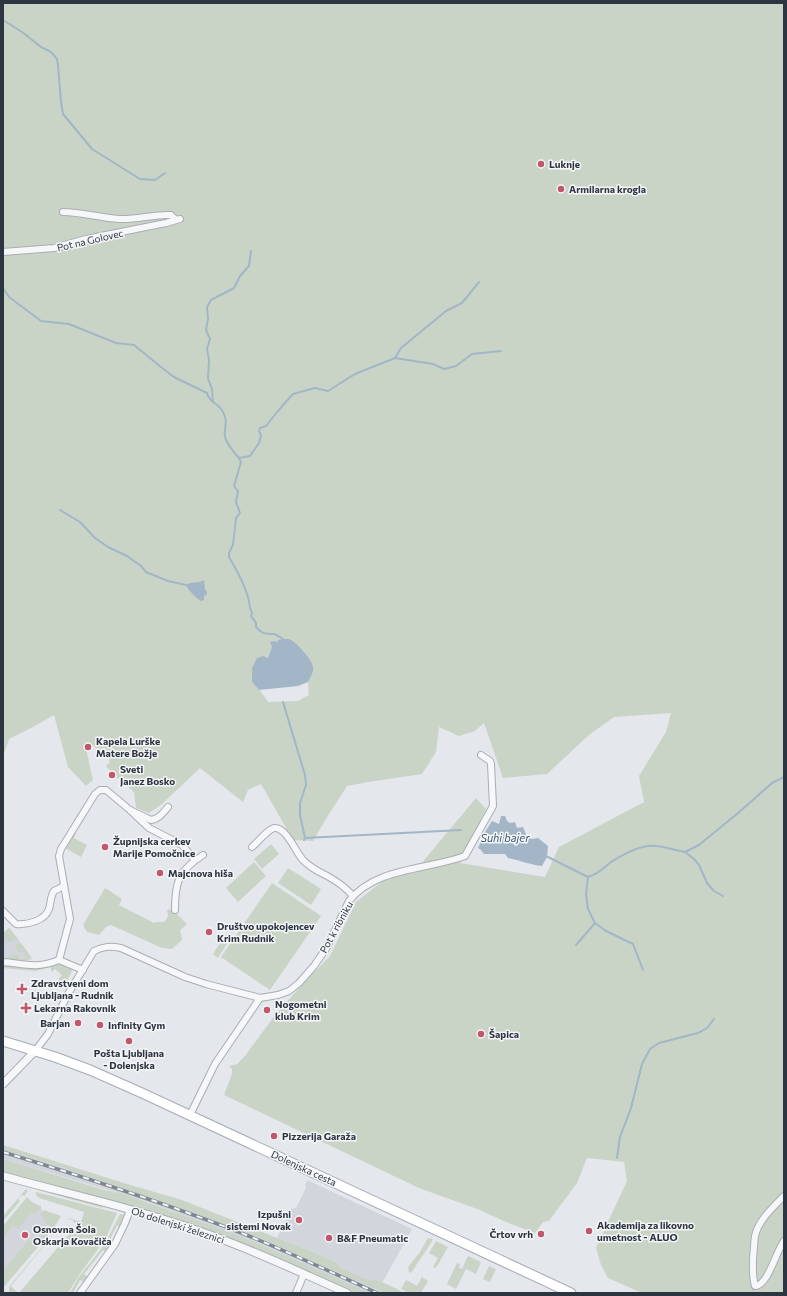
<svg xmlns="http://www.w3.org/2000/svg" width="787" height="1296" viewBox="0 0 787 1296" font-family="Commissioner,sans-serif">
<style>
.built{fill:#d2d6dc}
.green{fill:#cad4c6;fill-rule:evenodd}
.water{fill:#a3b6c7}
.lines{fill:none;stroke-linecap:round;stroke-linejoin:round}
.stream{stroke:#a3b6c7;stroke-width:2}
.minor-casing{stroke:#a9aeb5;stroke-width:8}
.tertiary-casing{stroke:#a9aeb5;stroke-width:9}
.primary-casing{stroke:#a4acb5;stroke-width:11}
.minor{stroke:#f6f7f9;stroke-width:6}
.tertiary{stroke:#f6f7f9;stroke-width:7}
.primary{stroke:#fff;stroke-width:9}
.rail-casing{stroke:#7f8793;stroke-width:3.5}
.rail{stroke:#f4f6f8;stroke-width:2;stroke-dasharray:6;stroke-linecap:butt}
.poi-dot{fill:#c2566a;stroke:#f4f6f8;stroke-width:1.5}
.labels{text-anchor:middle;stroke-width:3;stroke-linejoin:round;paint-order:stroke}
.poi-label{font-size:10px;font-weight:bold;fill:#2d3541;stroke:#f4f6f8;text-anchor:start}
.street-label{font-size:10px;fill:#2d3541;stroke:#f4f6f8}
.water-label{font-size:11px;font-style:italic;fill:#3b5572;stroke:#f4f6f8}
</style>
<rect width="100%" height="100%" fill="#e4e7eb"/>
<g class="built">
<path d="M9,928L28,952L32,959L22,961L3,959V933Z"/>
<path d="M3,1150L55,1165L199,1215L253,1235L384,1293H371L245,1238L145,1201L3,1159Z"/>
<path d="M307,1180L412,1229L382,1283L370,1279H367L341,1268L336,1262L297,1245L277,1238L291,1209L296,1208L306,1188L305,1185Z"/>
<path d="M33,1202L56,1222L37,1246L29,1239L3,1270V1226Z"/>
</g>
<g class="green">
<path d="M3,3H784V1293H642L608,1278L601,1265L596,1248L627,1181L624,1162L587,1158L577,1183L549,1221L543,1222L535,1233L506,1222L480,1210L419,1188L224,1095L232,1074V1069L229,1066L237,1064L245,1056L273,1018L300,987L330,956L356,902L383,881L415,871L476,798L486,809L460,863L545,877L559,847L644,802L639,776L666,732L671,713L614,717L589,735L547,774L503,778L484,723L475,731L459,736L439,727L436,752L422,774L368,782L347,786L329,814L313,841L293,840L261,784L248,790L243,802L200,768L162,804L149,813L136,808L134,792L118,778L115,777L106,766L110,762L107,753L96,748L88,742L85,744L93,780L86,786L68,767L54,715L33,727L9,739L3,757ZM283,639C298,640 309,655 313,668L308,682L309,695L298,701L268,702C263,694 258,688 252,682L253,679C258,672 264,666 268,658C272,651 273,641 283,639Z"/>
<path d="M74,833H76L74,838L87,845L81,857L65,848Z"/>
<path d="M271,844L279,854L262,869L254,859Z"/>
<path d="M254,862L266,876L238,902L226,888Z"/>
<path d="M288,868L321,889L311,905L278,883Z"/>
<path d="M272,883L321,916L270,990L221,957Z"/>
<path d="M105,888L122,899L119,905L154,923L156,922H164C168,918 169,916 167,911L169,909L177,914L187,924L180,930L182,940L172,949L162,948L111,925L106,927L99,935L87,932L83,925Z"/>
<path d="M9,928L18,939L7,942L6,940L3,941V933Z"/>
<path d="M226,934L231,937L218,958L213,954Z"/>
<path d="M21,943L31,958H24L25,955L24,952H18L15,944Z"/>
<path d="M13,954H17L20,959H32L22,961L8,960L7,957L13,956Z"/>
<path d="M59,964L73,969L65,985L58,980L62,975L55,969L52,972L50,967L35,971L3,968V965L44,967Z"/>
<path d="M3,1145L127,1184L182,1200L245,1225L277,1238L297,1245L336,1262L341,1268L367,1279C377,1278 395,1288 404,1293H384L253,1235L199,1215L55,1165L3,1150Z"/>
<path d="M3,1159L104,1190L124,1194L210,1225L245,1238L371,1293H355C300,1268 245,1242 187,1223C127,1203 64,1189 3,1173Z"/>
<path d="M26,1189L28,1191L24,1196L22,1195L18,1199L20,1201L5,1219L3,1218V1216Z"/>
<path d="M38,1190H41L101,1205L103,1208Z"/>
<path d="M36,1192L117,1213L106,1238L79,1275L68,1293H19L77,1225L72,1220L68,1219V1218L81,1222L84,1212L39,1198L36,1195Z"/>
<path d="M27,1197L33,1203L41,1206V1210L39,1209L35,1214L32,1212L18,1229L13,1225L4,1237L3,1226Z"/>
<path d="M44,1210L61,1216L51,1232L40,1244L38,1241L50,1227L44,1221L45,1219L40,1215Z"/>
<path d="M120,1214L125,1215L121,1227L117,1225L107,1245L110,1248L107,1253L103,1250L84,1274L88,1277L84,1282L80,1280L73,1293H70L78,1278L105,1244Z"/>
<path d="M62,1224L11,1286L17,1292L16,1293H9V1287L13,1282Z"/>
<path d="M428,1238L433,1239L431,1243L411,1273L409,1272L408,1267L420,1252Z"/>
<path d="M29,1239L38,1247L3,1288V1270Z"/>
<path d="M436,1241L448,1247L436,1268L433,1267L438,1258L429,1253Z"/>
<path d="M468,1256L481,1262L476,1274L466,1269L456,1289L447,1284L457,1263L460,1264L459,1268L462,1269Z"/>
<path d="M489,1266L496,1269L490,1282L483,1279Z"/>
<path d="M422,1277L428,1281L421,1293H409L401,1289L406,1280L417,1286Z"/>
</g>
<g class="water">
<path d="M204,580L205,589L207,592L206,596L204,595V600L201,601C197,599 187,589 186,585C191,581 198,584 204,580Z"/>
<path d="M283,639C285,639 287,639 289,639C297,642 312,659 313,667C314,672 310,678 308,682L298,686L259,690L252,682V668L257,658L263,656L268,658L272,647L270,642L274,641L277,642L278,640Z"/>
<path d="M501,816H505L507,821L510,823L515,822L517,828L523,827L527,837L532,839L538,838L548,846L547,857L542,866C530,865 520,860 508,858L505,854H484L481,850L478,848L485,832L492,821L499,824Z"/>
</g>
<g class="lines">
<g class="stream">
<path d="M3,20L22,32L41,47L51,52L57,59L58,65L61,102L63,114L92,149L140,179L155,180L165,173"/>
<path d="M3,288L9,297L41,321L69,324L116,343L134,345L161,367L174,377L207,393C209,403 219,403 223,412C229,423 223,428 225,437C227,445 234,452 239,458"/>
<path d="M395,358L401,348L446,311L462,303L479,282"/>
<path d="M213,402L212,389L208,379L209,360L207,349L210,339L206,330L208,319L207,307L211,300L234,288L240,276L249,266L251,251"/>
<path d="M60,510L80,522L95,538L108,547L127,556L141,566L146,572L168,581L186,585"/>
<path d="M282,641L283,639C280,637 277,635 274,634C265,633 263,635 256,627V623L251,616L252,613C248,605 250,601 247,594C243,581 236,569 229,557V553L233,545L236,518L240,513L236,502L238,491L234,486L241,462L239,458L250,456L259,443L261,435L259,431L260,428L266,426L277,412L293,394L315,388L328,391L355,374L395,358L433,364L444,369L456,366L472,354L501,351"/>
<path d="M283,702L305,775L306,785L300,803V815L305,838L304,840"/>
<path d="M305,838L461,830"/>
<path d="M685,852L694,859L699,865L707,883L714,891L723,896"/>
<path d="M546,856L588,877C600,873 602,869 611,862C620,856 637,847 648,846C659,844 673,850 685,852L699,845L738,813L772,783L784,777"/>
<path d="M588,877L586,894L588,909L595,923L606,931L633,944L643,970"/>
<path d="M576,945L595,923"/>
<path d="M617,1158L620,1137L631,1108L642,1064L650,1049L659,1043L698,1033L707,1028L714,1019"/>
</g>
<defs>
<g id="minor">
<path d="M63,212C82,212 100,218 119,219C136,220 154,214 171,215L176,220"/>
<path d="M3,252L54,248L86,239L166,223L180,219"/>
<path d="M168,807C163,813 159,819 151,820L130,810L149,828L182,845L195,860"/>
<path d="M252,847C257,843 269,828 275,828C287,828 296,853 303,860C310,868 320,872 329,877C338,882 346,888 353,896"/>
<path d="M175,910C175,882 178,871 203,855"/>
<path d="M3,911L16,924C27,925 45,921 49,909C51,903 50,897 54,891L64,886"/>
<path d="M59,960L70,919L59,856L61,849L95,794L100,790H106L130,810"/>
<path d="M3,962C25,964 37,969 59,960L83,970"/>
<path d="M35,1051L48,1034L68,994L94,951C104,946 111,946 121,948L185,977L206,984L260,998L278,995L289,991L299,983L314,966L327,947L349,901C376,867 427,870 465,856L493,806L491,764L490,761L481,755"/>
<path d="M190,1115L215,1064L260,998"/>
<path d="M784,1196C773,1207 758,1221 755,1236C754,1243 754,1251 753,1258C753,1268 752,1276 755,1286C768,1286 776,1251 784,1241"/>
<path d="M80,1293L115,1244L125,1223L130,1210"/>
<path d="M296,1293L304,1274"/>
</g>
<g id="tertiary">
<path d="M3,1084L35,1051"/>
<path d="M3,1176C69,1194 137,1209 202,1232C252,1249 299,1272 347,1293"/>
</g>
<path id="primary" d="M3,1041L55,1057L90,1070L142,1093L571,1293"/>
</defs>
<use href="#minor" class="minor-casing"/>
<use href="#tertiary" class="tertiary-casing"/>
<use href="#primary" class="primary-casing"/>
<use href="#minor" class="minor"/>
<use href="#tertiary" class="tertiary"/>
<use href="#primary" class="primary"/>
<defs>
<path id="rail" d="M3,1152C84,1177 165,1203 244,1234C289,1252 333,1273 377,1293"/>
</defs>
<use href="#rail" class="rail-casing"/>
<use href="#rail" class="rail"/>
</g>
<g class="poi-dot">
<circle cx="541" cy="164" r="4"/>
<circle cx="561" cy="189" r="4"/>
<circle cx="88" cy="747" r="4"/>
<circle cx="112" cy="775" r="4"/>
<circle cx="105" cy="847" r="4"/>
<circle cx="160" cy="873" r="4"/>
<circle cx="209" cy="932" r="4"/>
<path d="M20 983h4v4h4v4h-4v4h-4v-4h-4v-4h4z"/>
<path d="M24 1002h4v4h4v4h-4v4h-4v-4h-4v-4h4z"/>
<circle cx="267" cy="1010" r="4"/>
<circle cx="78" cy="1023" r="4"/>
<circle cx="100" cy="1025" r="4"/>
<circle cx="481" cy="1034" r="4"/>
<circle cx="129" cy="1041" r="4"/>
<circle cx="274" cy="1136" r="4"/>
<circle cx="299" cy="1220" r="4"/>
<circle cx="589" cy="1231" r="4"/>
<circle cx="541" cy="1234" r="4"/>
<circle cx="25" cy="1235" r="4"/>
<circle cx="329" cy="1238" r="4"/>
</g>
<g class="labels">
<g class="poi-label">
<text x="549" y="168">Luknje</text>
<text x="569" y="193">Armilarna krogla</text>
<text x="96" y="745">Kapela Lurške<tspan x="96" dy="12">Matere Božje</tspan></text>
<text x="120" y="773">Sveti<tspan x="120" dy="12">Janez Bosko</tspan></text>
<text x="113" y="845">Župnijska cerkev<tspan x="113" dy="12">Marije Pomočnice</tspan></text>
<text x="168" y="877">Majcnova hiša</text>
<text x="217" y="930">Društvo upokojencev<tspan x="217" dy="12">Krim Rudnik</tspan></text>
<text x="31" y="987">Zdravstveni dom<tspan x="31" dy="12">Ljubljana - Rudnik</tspan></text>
<text x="275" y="1008">Nogometni<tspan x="275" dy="12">klub Krim</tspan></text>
<text x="34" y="1012">Lekarna Rakovnik</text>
<text x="70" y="1027" text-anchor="end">Barjan</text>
<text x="108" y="1029">Infinity Gym</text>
<text x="489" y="1038">Šapica</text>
<text x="129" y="1057" text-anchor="middle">Pošta Ljubljana<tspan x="129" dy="12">- Dolenjska</tspan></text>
<text x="282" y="1140">Pizzerija Garaža</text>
<text x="291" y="1218" text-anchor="end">Izpušni<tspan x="291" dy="12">sistemi Novak</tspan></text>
<text x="597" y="1229">Akademija za likovno<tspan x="597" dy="12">umetnost - ALUO</tspan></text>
<text x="33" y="1233">Osnovna Šola<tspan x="33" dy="12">Oskarja Kovačiča</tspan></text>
<text x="533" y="1238" text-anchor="end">Črtov vrh</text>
<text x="337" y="1242">B&amp;F Pneumatic</text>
</g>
<g class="street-label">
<text transform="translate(90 240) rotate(-13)" y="4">Pot na Golovec</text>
<text transform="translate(336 927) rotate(-61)" y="4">Pot k ribniku</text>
<text transform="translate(304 1168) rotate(25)" y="4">Dolenjska cesta</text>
<text transform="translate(178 1225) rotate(18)" y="4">Ob dolenjski železnici</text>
</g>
<g class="water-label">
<text x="505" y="842">Suhi bajer</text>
</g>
</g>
<rect width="787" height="1296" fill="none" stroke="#2d3541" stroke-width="8"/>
</svg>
